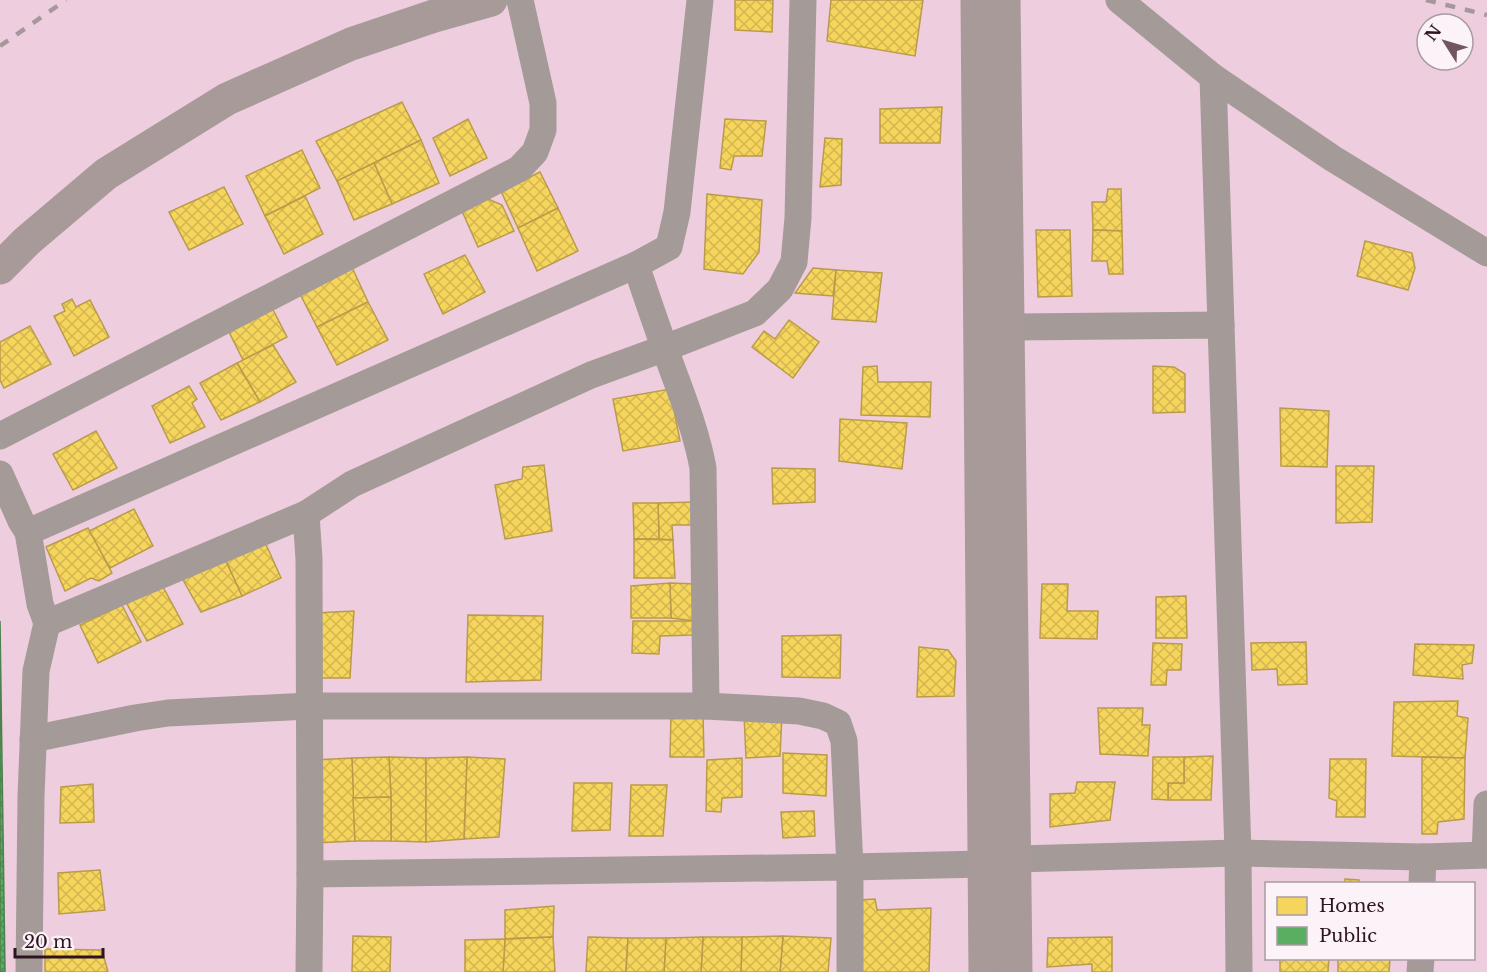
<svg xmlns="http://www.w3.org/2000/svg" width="1487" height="972" viewBox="0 0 1487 972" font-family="'Libre Baskerville',serif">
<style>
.homes{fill:url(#homes-cross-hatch);stroke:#ba9b4b;stroke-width:1.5}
.public{fill:url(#public-cross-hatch);stroke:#4d804e;stroke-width:1.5}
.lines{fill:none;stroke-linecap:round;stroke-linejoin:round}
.street{stroke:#a49b98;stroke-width:27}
.secondary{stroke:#a79a98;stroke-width:33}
.rail{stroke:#a6989a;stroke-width:4.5;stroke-dasharray:10 10;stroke-linecap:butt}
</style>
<defs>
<pattern id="homes-cross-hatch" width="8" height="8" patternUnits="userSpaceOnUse" patternTransform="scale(1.5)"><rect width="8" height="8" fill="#f6d55c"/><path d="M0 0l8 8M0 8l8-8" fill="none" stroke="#d3b650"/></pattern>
<pattern id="public-cross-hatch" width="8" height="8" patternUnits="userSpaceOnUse" patternTransform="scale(1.5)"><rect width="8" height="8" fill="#5aae61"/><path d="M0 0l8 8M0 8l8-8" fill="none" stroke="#4b8c50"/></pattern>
</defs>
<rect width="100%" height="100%" fill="#eecede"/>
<g class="homes">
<path d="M735,0H773L772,32L735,30Z"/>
<path d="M831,0H923L915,56L827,41Z"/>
<path d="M402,102L421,140L337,181L316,141Z"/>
<path d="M942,107L940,143H880V109Z"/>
<path d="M468,119L487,158L450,176L433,138Z"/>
<path d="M725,119L766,121L762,156H734L731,170L720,168Z"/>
<path d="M825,138L842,139L841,185L820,187Z"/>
<path d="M421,140L439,183L392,204L374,163Z"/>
<path d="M302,150L320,188L265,216L246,176Z"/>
<path d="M374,163L392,204L354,220L337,181Z"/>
<path d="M540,172L558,208L518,228L501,191Z"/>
<path d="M224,187L243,224L189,250L169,212Z"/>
<path d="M1108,189H1121L1122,231L1093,230L1092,202H1106Z"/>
<path d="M707,194L762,200L759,252L743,274L704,269Z"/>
<path d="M305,196L323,234L284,254L265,216Z"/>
<path d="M488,199L502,205L514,231L478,247L462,211Z"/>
<path d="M558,208L578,251L537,271L518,228Z"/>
<path d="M1036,230H1070L1072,296L1038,297Z"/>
<path d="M1093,230L1122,231L1123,274H1109L1107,261H1092Z"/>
<path d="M1365,241L1412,253L1415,268L1408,290L1357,276Z"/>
<path d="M465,255L485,292L443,314L424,274Z"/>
<path d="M350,263L368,302L317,327L298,290Z"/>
<path d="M813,268L836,270L833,296L795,293Z"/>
<path d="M836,270L882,273L876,322L832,319Z"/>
<path d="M72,299L76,307L90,300L109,337L74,356L54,316L65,311L62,304Z"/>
<path d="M269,302L287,337L243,360L225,324Z"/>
<path d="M368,302L388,340L337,365L317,327Z"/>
<path d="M789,320L819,342L793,378L752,347L764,331L775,339Z"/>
<path d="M30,326L51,364L4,388L0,380V342Z"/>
<path d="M273,345L296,382L260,402L237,363Z"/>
<path d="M237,363L260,402L221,420L200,383Z"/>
<path d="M877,366L878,382H931L930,417L861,415L863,367Z"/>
<path d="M1153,366L1174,367L1185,374V412L1153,413Z"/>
<path d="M189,386L197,399L192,403L205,427L170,443L152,406Z"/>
<path d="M670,389L680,441L623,451L613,399Z"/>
<path d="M1280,408L1329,411L1327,467L1281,466Z"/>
<path d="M840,419L907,423L902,469L839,461Z"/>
<path d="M96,431L117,468L73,490L53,454Z"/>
<path d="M544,465L552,531L505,539L495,485L522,479L523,467Z"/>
<path d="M1336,466H1374L1372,522L1336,523Z"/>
<path d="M772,468L815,469V502L773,504Z"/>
<path d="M695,502L694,525H672L673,540L659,539L658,503Z"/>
<path d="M633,503H658L659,539H634Z"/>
<path d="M134,509L153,546L110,568L89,531Z"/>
<path d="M88,528L112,573L99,581L91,578L65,591L46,547Z"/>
<path d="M634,539L673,540L675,578H634Z"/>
<path d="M264,540L281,578L242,596L224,557Z"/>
<path d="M224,557L242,596L201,612L182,578Z"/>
<path d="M670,583L696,584L695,621L671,618Z"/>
<path d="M670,583L671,618H631V586Z"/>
<path d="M1042,584H1068L1067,611H1098L1097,639L1040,638Z"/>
<path d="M162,585L183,624L147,641L126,602Z"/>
<path d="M1186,596L1187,638H1156V597Z"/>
<path d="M122,605L141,642L98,663L80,625Z"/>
<path d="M354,611L350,678H313L315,613Z"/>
<path d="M468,615L543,616L541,680L466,682Z"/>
<path d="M633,621H694L693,635L660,636L659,654L632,653Z"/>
<path d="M841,635L840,678L782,677V636Z"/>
<path d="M1306,642L1307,684L1278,685L1277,669L1252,670L1251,643Z"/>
<path d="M1153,643L1182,644L1181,670H1167L1166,685H1151Z"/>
<path d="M1415,644L1474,645L1472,663L1462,665L1463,679L1413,675Z"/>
<path d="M919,647L948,650L956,661L954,696L917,697Z"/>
<path d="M1458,701L1457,716L1468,718L1465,758L1392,756L1394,702Z"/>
<path d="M1098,708H1143L1142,725H1150L1148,756L1100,754Z"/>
<path d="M671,713L703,714L704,757H670Z"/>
<path d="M744,714H782L780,756L746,758Z"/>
<path d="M783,753L827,755L826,796L783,793Z"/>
<path d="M1213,756L1211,800H1168V783H1184V757Z"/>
<path d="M389,757L426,758V842L391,841V797Z"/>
<path d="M389,757L391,797L353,798L352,758Z"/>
<path d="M467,757L505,759L499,837L464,839Z"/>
<path d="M467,757L464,839L426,842V758Z"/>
<path d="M1153,757H1184V783H1168V800L1152,799Z"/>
<path d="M1422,757L1465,758L1464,819L1438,822L1437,834H1422Z"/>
<path d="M352,758L355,841L315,843L314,760Z"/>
<path d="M742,758V797L722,798L721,812L706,811L707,760Z"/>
<path d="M1330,759H1366L1365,817H1336L1337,801L1329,798Z"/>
<path d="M1077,782H1115L1110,820L1050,827V794L1075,793Z"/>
<path d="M574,783H612L610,830L572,831Z"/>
<path d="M93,784L94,822L60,823L61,787Z"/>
<path d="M631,785H667L663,836H629Z"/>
<path d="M391,797V841H355L353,798Z"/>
<path d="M814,811L815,836L783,838L781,812Z"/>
<path d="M100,870L105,910L59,914L58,873Z"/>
<path d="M1345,879L1359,880V884H1345Z"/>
<path d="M875,899L877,910L931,908L929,972H861L859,900Z"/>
<path d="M554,906L553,937L505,939V910Z"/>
<path d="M353,936L391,937L390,972H352Z"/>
<path d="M783,936L831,938L828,972H780Z"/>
<path d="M783,936L780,972H741L742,937Z"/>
<path d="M553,937L555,972H503L505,939Z"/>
<path d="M588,937L628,938L626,972H586Z"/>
<path d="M703,937H742L741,972H701Z"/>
<path d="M703,937L701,972H664L666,938Z"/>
<path d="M1112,937V972H1092V964L1047,967L1048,938Z"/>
<path d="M628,938H666L664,972H626Z"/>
<path d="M505,939L503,972H465V940Z"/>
<path d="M45,949L102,950L108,972H45Z"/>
<path d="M1280,958H1329L1328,972H1280Z"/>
<path d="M1338,958H1390L1389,972H1338Z"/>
</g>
<path class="public" d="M0,621L5,972H0Z"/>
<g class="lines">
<g class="street">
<path d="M1119,0L1213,77L1332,158L1487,253"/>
<path d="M1213,77L1221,325"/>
<path d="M636,265C648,301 660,336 673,371C685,403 697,435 703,468L706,706"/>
<path d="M1008,327L1221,325L1238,853L1239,972"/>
<path d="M0,436L519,169L535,152L543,130V103L520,0"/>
<path d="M0,474L21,521L28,532L40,604L47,623L36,671L31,796L29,972"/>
<path d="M306,514L309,559L310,874L309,972"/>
<path d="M28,532L636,265L669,247L677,212L700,0"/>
<path d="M47,623L306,514L352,484L591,375L665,348L755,313L780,289L794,262L798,218L803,0"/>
<path d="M33,739L135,718L168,713L309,706H706L799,711L823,716L838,723L844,741L850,867V972"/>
<path d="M1485,855L1487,804"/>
<path d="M1014,859L1238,853L1423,857L1487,855"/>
<path d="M310,874L850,867L983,864"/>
<path d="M1422,884L1423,857"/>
<path d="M1420,972L1421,958"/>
</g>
<g class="secondary">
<path d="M977,0L985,972"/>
<path d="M1004,0L1016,972"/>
<path d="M0,268L27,241L106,174L227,99L351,44L434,16L491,0"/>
</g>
<g class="rail">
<path d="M1426,0L1487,15"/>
<path d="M0,46L66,0"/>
</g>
</g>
<rect x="1265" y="882" width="210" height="78" fill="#fbf3f7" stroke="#a99aa2" stroke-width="1.5"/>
<rect x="1277" y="897" width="30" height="18" fill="#f6d55c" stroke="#a99aa2" stroke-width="1.5"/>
<text x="1319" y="912" font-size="18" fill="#2e1422">Homes</text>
<rect x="1277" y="927" width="30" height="18" fill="#5aae61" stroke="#a99aa2" stroke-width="1.5"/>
<text x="1319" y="942" font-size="18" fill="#2e1422">Public</text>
<g transform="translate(1445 42) rotate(307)"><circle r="28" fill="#fbf3f7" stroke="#a99aa2" stroke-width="1.5"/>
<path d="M0-4.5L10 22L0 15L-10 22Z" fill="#715564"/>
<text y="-9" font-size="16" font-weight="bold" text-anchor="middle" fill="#2e1422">N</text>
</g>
<path d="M15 948v9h88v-9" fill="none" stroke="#2e1422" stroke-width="3"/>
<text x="24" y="948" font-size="18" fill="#2e1422" stroke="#fbf3f7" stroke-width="4.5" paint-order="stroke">20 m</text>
</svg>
